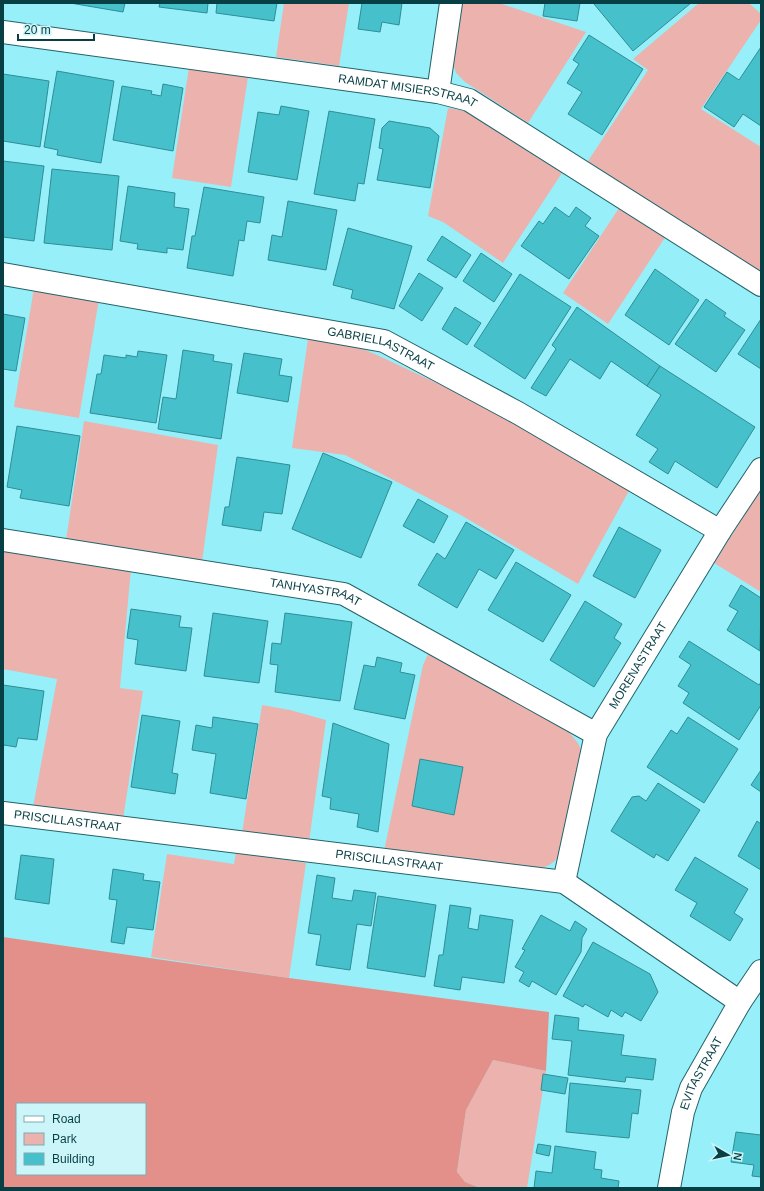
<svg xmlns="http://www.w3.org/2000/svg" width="764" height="1191" viewBox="0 0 764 1191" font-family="Helvetica,sans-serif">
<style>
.green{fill:#ecb3ae}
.forest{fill:#e4908a;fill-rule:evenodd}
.building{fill:#46c1cc;stroke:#2f8d95}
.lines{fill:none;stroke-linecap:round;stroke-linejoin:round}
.street-casing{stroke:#236369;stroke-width:24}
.street{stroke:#fff;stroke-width:22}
.labels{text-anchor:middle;stroke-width:3;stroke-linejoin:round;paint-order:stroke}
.street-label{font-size:12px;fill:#073f44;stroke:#ccf5f9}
</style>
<rect width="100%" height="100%" fill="#97f0f9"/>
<g class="green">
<path d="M284,3H349L339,66L276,57Z"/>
<path d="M461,3H499L586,32L528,123L465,82L456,73L453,63Z"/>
<path d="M699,3H749L761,14V20L701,109L761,147V275L588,161L648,70L633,59Z"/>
<path d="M189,67L248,77L231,187L172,178Z"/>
<path d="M448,108L465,111L562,173L503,263L443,222L428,216Z"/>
<path d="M621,205L666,236L608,324L563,293Z"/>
<path d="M34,288L99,299L79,418L14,407Z"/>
<path d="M308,339L356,346L377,355L503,414L630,489L578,584L459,514L345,455L292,448Z"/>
<path d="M84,421L218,445L202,562L66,540Z"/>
<path d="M760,490H761V592L714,563Z"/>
<path d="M3,549L131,569L120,688L143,691L123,819L33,807L57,679L3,669Z"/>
<path d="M429,652L563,725L578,743L582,752L561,851C555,865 546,868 531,869L384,851L423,665Z"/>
<path d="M262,705L290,710L326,720L309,842L242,833Z"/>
<path d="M236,852L306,863L289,978L151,957L167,854L234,864Z"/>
<path d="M493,1060L546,1071L527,1188H480L465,1182L457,1173L466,1110Z"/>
</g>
<path class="forest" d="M3,937L289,978L549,1012L546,1071L493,1060L466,1110L457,1172L465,1182L480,1188H3ZM17,1104H145V1174H17Z"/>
<g class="building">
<path d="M70,3H125L123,12Z"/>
<path d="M160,3H208L207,13L159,7Z"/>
<path d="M217,3H277L274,21L216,13Z"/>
<path d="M362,3H402L399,25L382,22L380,32L358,29Z"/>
<path d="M545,3H580L577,21L543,16Z"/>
<path d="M596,3H691L633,51L594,4Z"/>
<path d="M589,35L643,69L602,135L568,114L582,92L567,83L579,64L573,60Z"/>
<path d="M761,47V126L743,114L734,127L704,107L727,72L739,80Z"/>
<path d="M57,71L114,81L101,163L57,155L58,150L44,147Z"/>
<path d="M3,74L49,81L40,147L3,141Z"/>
<path d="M163,84L183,88L173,151L113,140L122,86L152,91L151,94L161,96Z"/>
<path d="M281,106L309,111L297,180L248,172L258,112L279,115Z"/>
<path d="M329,111L375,119L364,184L358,183L355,201L314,194Z"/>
<path d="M389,121L430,128L439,136L430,188L377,180L383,149L379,148L382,128Z"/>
<path d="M3,161L44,166L34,241L3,237Z"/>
<path d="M52,169L119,176L112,250L44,243Z"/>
<path d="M128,186L175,193L174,207L189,209L183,250L167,248V253L137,249L138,244L120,241Z"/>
<path d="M204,187L264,197L260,223L247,221L244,241L239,240L233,276L187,268L192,236H195Z"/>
<path d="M288,201L337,210L326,270L268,260L272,235L282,237Z"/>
<path d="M555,207L569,217L576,207L591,218L585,226L599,236L569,279L521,246L539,221L543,224Z"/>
<path d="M348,228L412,246L394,309L351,298L353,290L333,285Z"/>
<path d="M442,236L471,255L456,278L427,260Z"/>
<path d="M481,253L512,274L494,302L463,281Z"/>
<path d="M655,269L699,300L669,345L625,315Z"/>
<path d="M419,273L443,288L422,321L399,306Z"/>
<path d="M520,274L571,307L525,379L474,346Z"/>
<path d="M706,299L726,313L724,316L745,330L716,372L675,344Z"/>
<path d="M455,307L481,323L467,345L442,329Z"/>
<path d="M577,307L660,366L647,386L611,361L600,379L570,359L546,396L531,388L556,349L552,345Z"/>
<path d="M3,314L25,318L16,371L3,369Z"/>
<path d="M761,319V369L738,354Z"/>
<path d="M183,350L214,355L213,361L232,364L221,439L158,429L163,397L176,399Z"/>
<path d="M138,351L167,355L156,423L90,413L97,374H101L104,355L126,358V355L137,357Z"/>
<path d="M244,353L282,359L279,375L292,377L288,402L237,393Z"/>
<path d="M660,366L755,427L717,488L675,461L668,474L649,462L658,449L636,435L661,395L647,386Z"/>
<path d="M17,426L80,436L69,506L20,498L22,490L7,487Z"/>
<path d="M323,453L392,482L361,558L292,529Z"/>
<path d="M237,457L290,465L282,514L264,512L261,531L222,525L225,507H229Z"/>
<path d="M418,499L448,516L434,543L403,526Z"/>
<path d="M466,522L514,550L496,579L479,569L457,608L418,585L437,553L445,559Z"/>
<path d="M619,527L661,550L635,598L593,576Z"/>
<path d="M516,562L571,595L543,642L488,610Z"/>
<path d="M741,585L761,598L760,651L727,630L738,611L729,606Z"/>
<path d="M585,601L622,624L614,638L621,643L594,687L550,660Z"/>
<path d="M131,609L181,616L179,627L192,628L186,671L135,664L138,640L127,638Z"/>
<path d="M213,613L268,621L259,683L204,676Z"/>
<path d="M285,613L352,622L340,701L275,692L278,665L270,664L272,643L281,644Z"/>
<path d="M689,641L759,685L761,682V705L739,740L683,703L689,693L678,686L691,665L679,657Z"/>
<path d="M377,657L402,663L400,672L415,675L405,719L354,709L364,665L375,667Z"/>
<path d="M3,685L44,691L37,740L18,738L16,747L4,745L3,749Z"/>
<path d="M142,715L180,721L172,773L178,774L175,794L131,787Z"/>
<path d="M213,717L258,724L246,799L210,793L216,754L192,750L196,725L212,728Z"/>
<path d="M688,717L738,749L704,803L647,767L671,730L677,734Z"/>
<path d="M333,723L389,744L378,832L357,827L359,814L330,809L331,798L322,796Z"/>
<path d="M420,759L463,767L454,815L412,806Z"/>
<path d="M761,770V792L751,785Z"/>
<path d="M658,783L700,810L668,861L656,854L654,858L611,831L632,797L639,796L646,801Z"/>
<path d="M757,821L761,824V870L738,856Z"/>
<path d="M21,855L54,859L49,904L15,899Z"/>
<path d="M695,857L748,889L734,913L743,919L730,941L690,916L697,903L675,890Z"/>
<path d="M113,869L144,874L143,880L160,882L153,930L127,927L124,944L111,942L117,900L109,899Z"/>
<path d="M317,875L335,878L332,898L352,901L354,890L376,893L371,926L357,924L350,970L316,965L321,935L308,933Z"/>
<path d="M378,896L436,905L425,977L367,968Z"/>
<path d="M450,905L471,908L468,928L478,930L480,915L513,920L504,983L462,977L460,990L434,986L439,955H443Z"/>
<path d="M541,915L570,931L575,921L587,929L582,938L581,952L556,995L532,981L529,987L519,981L524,972L515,967L525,950L522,949Z"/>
<path d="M593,942L650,974L658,992L641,1021L625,1012L622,1017L611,1010L608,1017L585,1004L583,1007L563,996Z"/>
<path d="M555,1015L579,1018L578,1030L624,1035L621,1055L656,1059L653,1080L626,1077L625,1082L568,1075L572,1041L552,1039Z"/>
<path d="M543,1074L568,1078L565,1094L541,1090Z"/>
<path d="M570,1083L641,1090L638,1114L632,1113L629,1138L566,1132Z"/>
<path d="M736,1132L761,1135V1177L752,1176L754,1165L731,1162Z"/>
<path d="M538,1144L551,1146L549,1156L536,1153Z"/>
<path d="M555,1146L596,1152L594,1169L602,1170L601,1178L619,1181L618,1188H534L536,1171L552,1173Z"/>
</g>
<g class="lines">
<defs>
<g id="street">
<path id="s1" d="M3,32L438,92L469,100L761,285"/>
<path d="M438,92L451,3"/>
<path id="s2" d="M3,274L384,341L518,413L720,531"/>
<path id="s3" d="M3,540L344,594L596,734"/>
<path id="s4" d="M3,813L564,882L740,1002"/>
<path id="s5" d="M564,882L596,734L720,531L761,469"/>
<path id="s6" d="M669,1188L683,1112L691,1088L740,1002L761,971"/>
</g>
</defs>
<use href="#street" class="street-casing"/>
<use href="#street" class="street"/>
</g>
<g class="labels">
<g class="street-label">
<text dy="4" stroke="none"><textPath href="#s1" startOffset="409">RAMDAT MISIERSTRAAT</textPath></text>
<text dy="4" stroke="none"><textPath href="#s2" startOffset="386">GABRIELLASTRAAT</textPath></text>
<text dy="4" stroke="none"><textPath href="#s3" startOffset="317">TANHYASTRAAT</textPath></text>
<text dy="4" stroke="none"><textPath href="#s5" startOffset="232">MORENASTRAAT</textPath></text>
<text dy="4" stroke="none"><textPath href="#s4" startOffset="65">PRISCILLASTRAAT</textPath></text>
<text dy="4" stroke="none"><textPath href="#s4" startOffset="389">PRISCILLASTRAAT</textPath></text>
<text dy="4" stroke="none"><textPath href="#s6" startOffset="120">EVITASTRAAT</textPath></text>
</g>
</g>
<rect width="764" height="1191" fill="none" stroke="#073f44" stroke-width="8"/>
<rect x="16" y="1103" width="130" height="72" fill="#ccf5f9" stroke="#7dacb1"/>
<rect x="24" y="1116" width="20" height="6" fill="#ffffff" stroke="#7dacb1"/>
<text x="52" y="1123" font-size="12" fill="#073f44">Road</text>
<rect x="24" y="1133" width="20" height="12" fill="#ecb3ae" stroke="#7dacb1"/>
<text x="52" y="1143" font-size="12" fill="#073f44">Park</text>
<rect x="24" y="1153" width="20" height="12" fill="#46c1cc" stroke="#7dacb1"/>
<text x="52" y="1163" font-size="12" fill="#073f44">Building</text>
<g transform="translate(728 1155) rotate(99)" stroke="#ccf5f9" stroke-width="3" paint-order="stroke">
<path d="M0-3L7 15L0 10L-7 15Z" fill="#073f44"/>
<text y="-6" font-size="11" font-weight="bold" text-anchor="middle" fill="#073f44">N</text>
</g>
<path d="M18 34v6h76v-6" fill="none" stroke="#073f44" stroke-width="2"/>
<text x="24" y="34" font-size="12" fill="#073f44" stroke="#ccf5f9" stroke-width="3" paint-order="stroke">20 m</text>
</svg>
